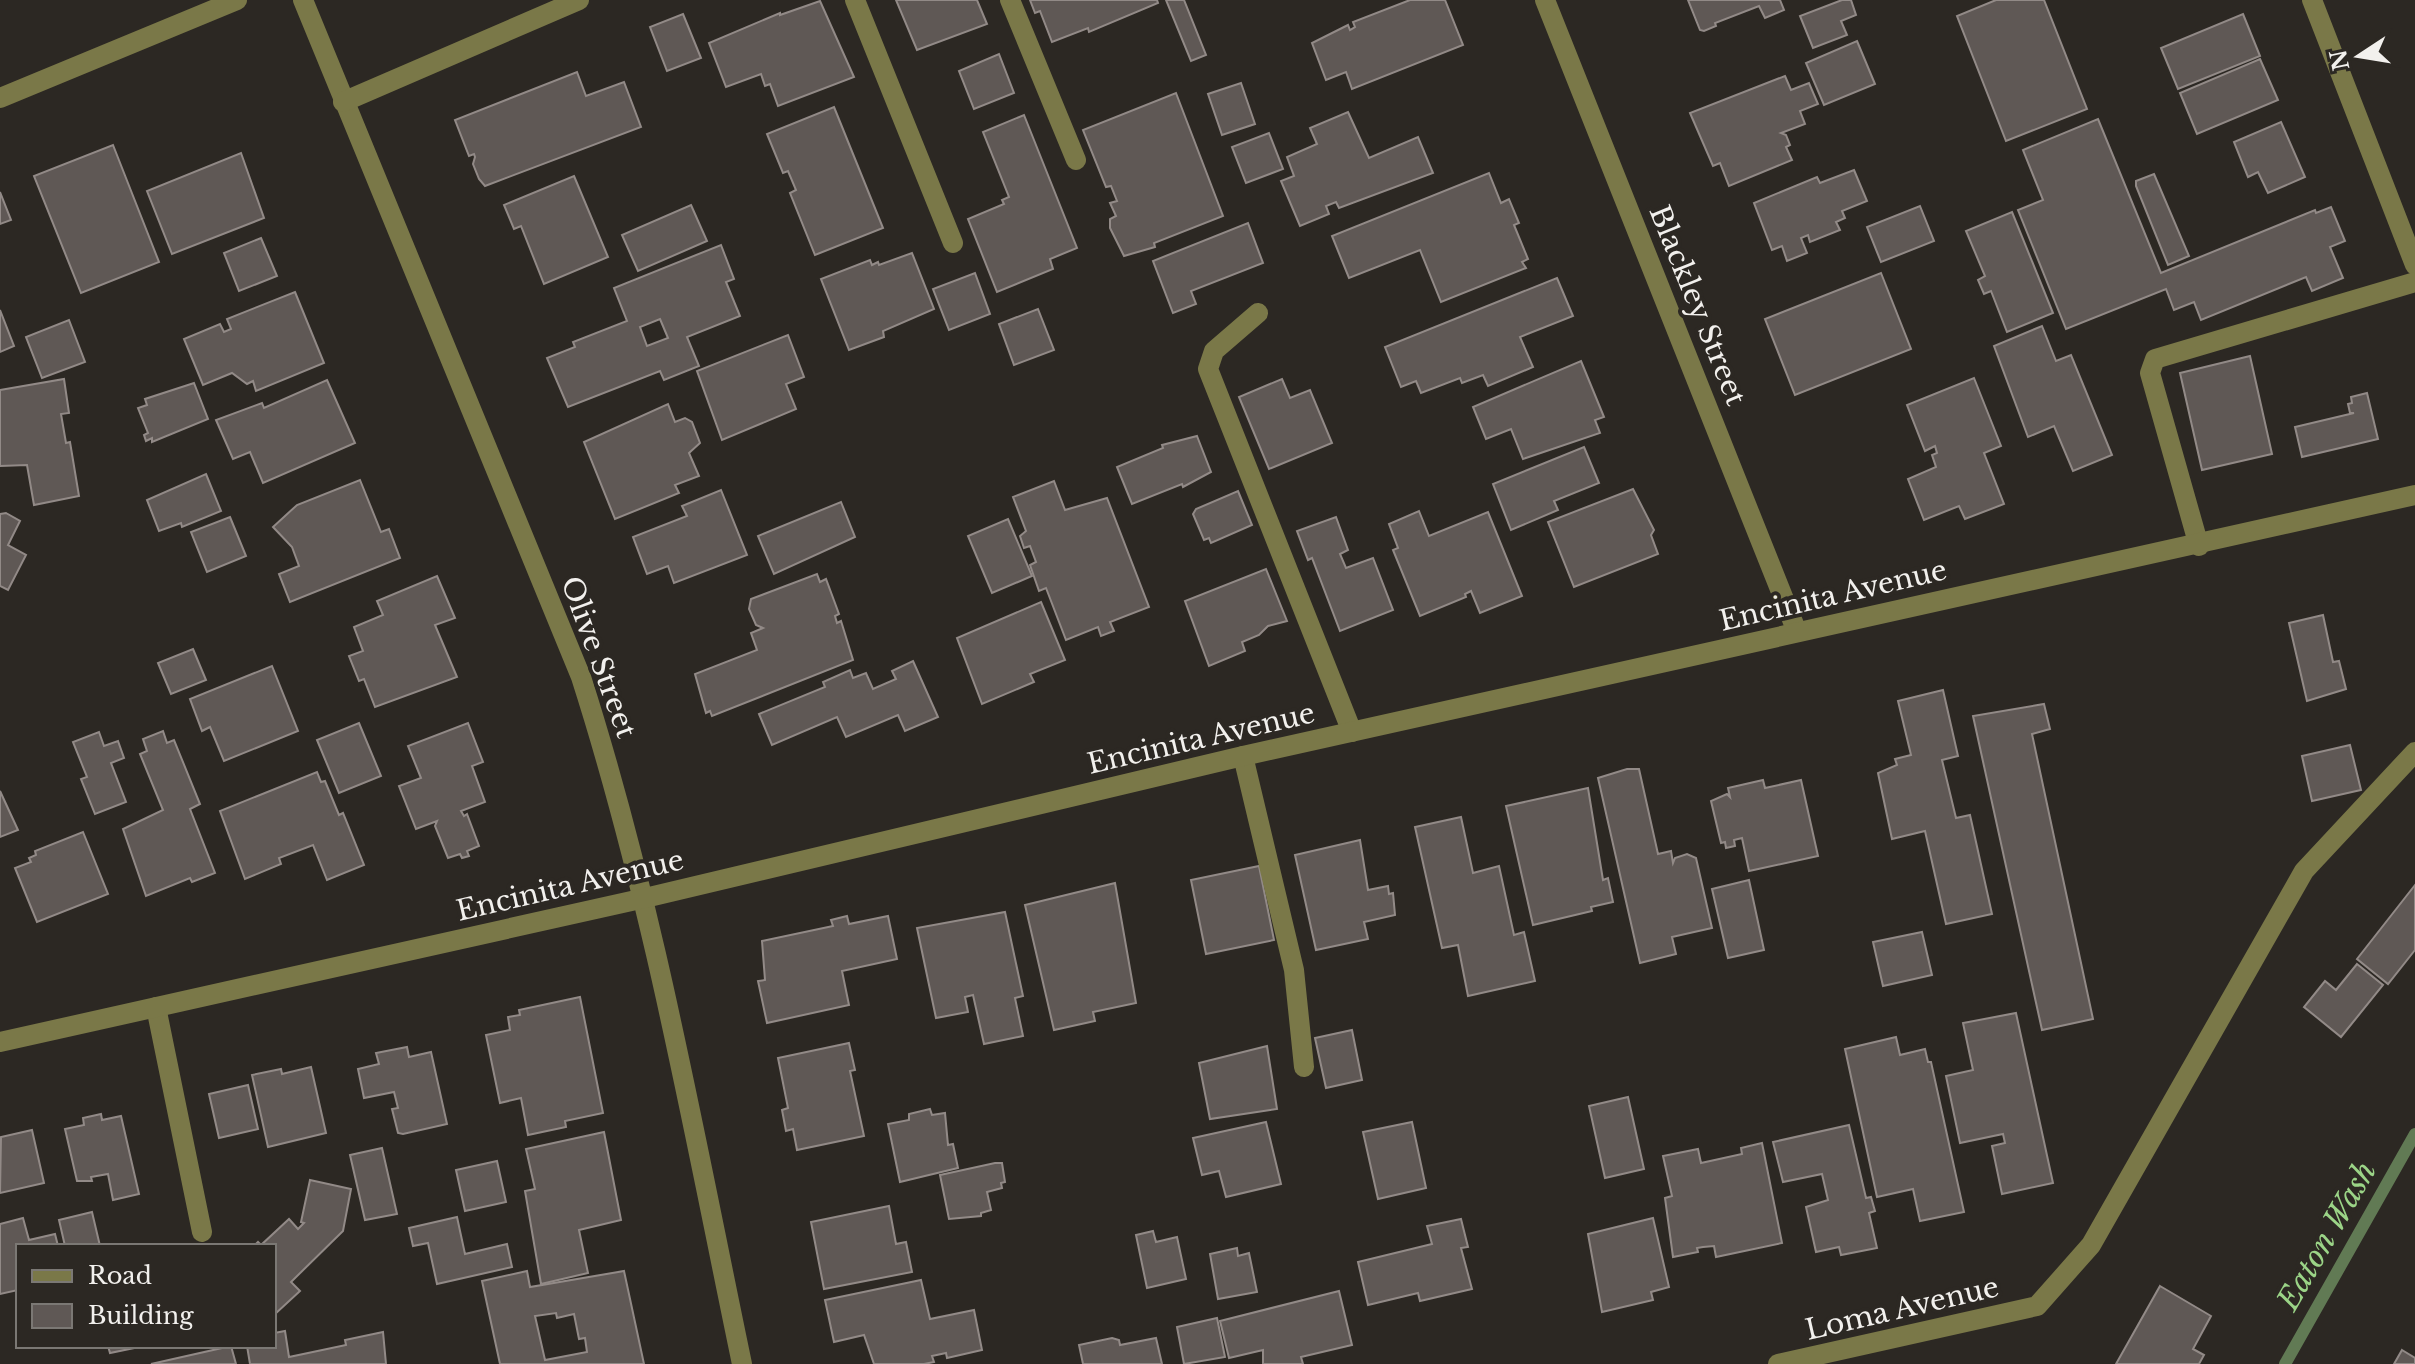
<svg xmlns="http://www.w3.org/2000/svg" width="2415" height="1364" viewBox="0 0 2415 1364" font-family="'Libre Baskerville',serif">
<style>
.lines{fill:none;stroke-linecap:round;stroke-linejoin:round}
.stream{stroke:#617a54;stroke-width:12}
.building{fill:#5f5855;stroke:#928a87;stroke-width:2;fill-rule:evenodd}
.minor{stroke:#7a7848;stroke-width:20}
.labels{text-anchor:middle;stroke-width:8;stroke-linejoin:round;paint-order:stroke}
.street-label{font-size:28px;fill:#f2f0ed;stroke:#2c2823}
.water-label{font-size:30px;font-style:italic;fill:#9bd487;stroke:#2c2823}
</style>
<rect width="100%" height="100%" fill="#2c2823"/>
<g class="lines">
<path class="stream" d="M2285,1364L2415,1134"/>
</g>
<g class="building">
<path d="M896,0H977L987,24L917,50Z"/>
<path d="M1030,0H1157L1158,3L1089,32L1088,28L1052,42L1040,11L1035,13Z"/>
<path d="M1166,0H1184L1206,55L1191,61Z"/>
<path d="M1410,0H1445L1463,45L1352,89L1346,72L1326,80L1312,43L1348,25L1350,30L1355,27L1353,22Z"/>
<path d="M1688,0H1780L1784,10L1765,18L1759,6L1715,23L1716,26L1704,31L1700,30Z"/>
<path d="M1842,0H1851L1856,15L1841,21L1847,35L1813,48L1800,16Z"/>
<path d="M1996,0H2044L2087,109L2006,141L1957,16Z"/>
<path d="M820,1L854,77L778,106L770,84L765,86L761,74L726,87L709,43L780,13V15Z"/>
<path d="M683,14L701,58L667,71L650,27Z"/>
<path d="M2243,14L2260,56L2178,89L2161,48Z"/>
<path d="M1857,41L1875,84L1824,105L1806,63Z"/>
<path d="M999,54L1014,93L974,109L959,71Z"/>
<path d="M2260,59L2278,100L2197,134L2180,93Z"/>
<path d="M577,72L586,96L624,82L641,127L485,186L479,179L473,164L475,157L474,154L469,156L455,120Z"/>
<path d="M1785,76L1791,90L1809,83L1818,104L1800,111L1805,124L1781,133L1786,135L1790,145L1786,147L1792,160L1729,186L1720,163L1713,166L1690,113Z"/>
<path d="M1241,83L1255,124L1222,135L1208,94Z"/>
<path d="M1176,93L1223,216L1154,243L1155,247L1124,256L1110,228V219L1116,216L1110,203L1117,201L1111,186L1106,187L1083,130Z"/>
<path d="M834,107L883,228L815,255L790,193L796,190L788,171L783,173L767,134Z"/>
<path d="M1348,112L1369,158L1418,137L1433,173L1339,208L1336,202L1326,206L1329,214L1300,226L1281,181L1294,176L1287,157L1317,144L1310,128Z"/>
<path d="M1024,115L1077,248L1050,259L1053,269L997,292L968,219L1004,204L1002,200L1009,197L983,132Z"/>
<path d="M2098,119L2161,273L2315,210L2316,213L2331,207L2345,241L2330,247L2343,278L2312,291L2306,277L2201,320L2194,302L2174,310L2166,289L2066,329L2018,210L2043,200L2023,150Z"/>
<path d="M2281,122L2305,177L2268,193L2258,172L2248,177L2234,142Z"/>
<path d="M1269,133L1283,169L1246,183L1232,147Z"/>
<path d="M113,145L159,262L81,293L34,176Z"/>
<path d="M241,153L264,218L172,254L147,191Z"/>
<path d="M1854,170L1867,201L1842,211L1845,218L1836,222L1840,230L1810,242L1808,235L1801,238L1807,253L1787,261L1782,246L1772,250L1754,203L1817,177L1820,183Z"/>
<path d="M1489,173L1501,203L1509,199L1519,223L1514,225L1528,259L1522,262L1526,268L1441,302L1420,250L1349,278L1332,236Z"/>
<path d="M2154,174L2189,256L2168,265L2136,186V181Z"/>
<path d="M574,176L608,257L544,284L521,226L514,229L504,205Z"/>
<path d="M0,192L11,220L0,224Z"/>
<path d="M691,205L707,241L638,271L622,235Z"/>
<path d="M1920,206L1934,241L1881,262L1867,227Z"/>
<path d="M2012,212L2053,313L2007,332L1991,291L1984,294L1978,280L1985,276L1966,231Z"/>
<path d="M1248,223L1263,263L1191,291L1196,304L1173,313L1153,261Z"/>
<path d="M261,238L277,276L239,291L224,253Z"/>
<path d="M721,245L734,279L726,282L740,316L687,337L699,366L664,380L660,371L568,407L547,358L575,347L573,342L627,321L614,288ZM660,319L668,338L647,346L640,327Z"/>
<path d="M912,253L934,309L883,331L884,337L849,350L821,279L870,260L872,265L878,262L879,265Z"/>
<path d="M975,273L990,314L949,330L933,289Z"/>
<path d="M1881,273L1911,349L1795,395L1765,319Z"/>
<path d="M1557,278L1573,316L1520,337L1533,367L1488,386L1483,375L1462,383L1460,378L1421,393L1416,381L1401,387L1385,347Z"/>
<path d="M295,292L324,363L256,391L253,381L247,384L232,373L203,385L184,339L220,324L224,332L231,329L227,319Z"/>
<path d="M1038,309L1054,350L1014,365L999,324Z"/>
<path d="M0,310L14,346L0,352Z"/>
<path d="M69,320L85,362L42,378L26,337Z"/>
<path d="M2042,326L2056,361L2071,355L2112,455L2073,471L2054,426L2028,437L1994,346Z"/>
<path d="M788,335L804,377L786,384L796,409L722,440L697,371Z"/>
<path d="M2250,356L2272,454L2202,470L2180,373Z"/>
<path d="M1581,361L1604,417L1595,420L1600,433L1523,459L1511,429L1486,439L1473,407Z"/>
<path d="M1974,378L2001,446L1984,453L2004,504L1965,519L1959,506L1924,520L1908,479L1936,467L1932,455L1937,453L1935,446L1925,451L1907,405Z"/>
<path d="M64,379L69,413L61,414L66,443L70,442L79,496L34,505L27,465L0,466V390Z"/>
<path d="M1282,379L1290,398L1310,390L1332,443L1269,469L1239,397Z"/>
<path d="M327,380L355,443L263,483L250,452L233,459L216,420L262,403L264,408Z"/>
<path d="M194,383L208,419L152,442V438L146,441L144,435L148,433L138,408L147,405L145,399Z"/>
<path d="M2367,393L2378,439L2302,457L2295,427L2354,413H2350L2348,404L2352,403L2351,397Z"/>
<path d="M668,404L675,422L685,418L692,422L700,443L689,453L699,476L675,485L679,493L615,519L584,442Z"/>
<path d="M1197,436L1211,472L1183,487L1182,484L1132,504L1117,467L1163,448L1162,445Z"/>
<path d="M1584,447L1599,483L1554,501L1558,510L1511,530L1493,484Z"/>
<path d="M206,474L221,511L182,527L181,523L159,531L147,500Z"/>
<path d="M360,480L381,532L389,529L400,558L290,602L279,574L299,566L292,547L273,527L297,505Z"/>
<path d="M1054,481L1065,510L1107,498L1149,607L1110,622L1114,631L1101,636L1098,627L1066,640L1046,588L1039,591L1030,565L1036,562L1030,546L1024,548L1020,536L1026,531L1013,497Z"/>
<path d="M1633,489L1654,530L1651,535L1658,554L1574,587L1548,522Z"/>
<path d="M721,490L747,555L674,583L668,566L647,574L633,537L687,516L682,506Z"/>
<path d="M1238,491L1252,525L1211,543L1209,538L1204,540L1193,514L1196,509Z"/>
<path d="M841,502L855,537L774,574L758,536Z"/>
<path d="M1419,511L1429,536L1488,512L1522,596L1480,613L1471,591L1465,594L1466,597L1420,616L1393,550L1398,548L1389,524Z"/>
<path d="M6,513L20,521L8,545L26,555L8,590L0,586V514Z"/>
<path d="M230,517L246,556L207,572L191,532Z"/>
<path d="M1336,517L1348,550L1340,554L1346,568L1373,558L1393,610L1340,631L1312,558L1308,560L1297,531Z"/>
<path d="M1008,519L1032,576L992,593L968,536Z"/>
<path d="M1266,569L1287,621L1268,626L1259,635L1242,642L1245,651L1209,666L1185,601Z"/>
<path d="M817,574L820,582L826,579L839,614L835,616L837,623L841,621L853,660L712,716L710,711L706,713L695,674L757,650L751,633L763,628L756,625L749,609L751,599Z"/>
<path d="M437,576L455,618L435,625L457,677L375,707L364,679L359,681L349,656L363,651L354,627L383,615L377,601Z"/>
<path d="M1041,602L1065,660L1030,674L1034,682L982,704L957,638Z"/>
<path d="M2323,615L2333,662L2339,661L2346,689L2307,701L2289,623Z"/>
<path d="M193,649L206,680L171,694L158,663Z"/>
<path d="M913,661L938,717L905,731L898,715L846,737L837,717L772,745L759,714L825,687L823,682L850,670L853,678L866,673L873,689L896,679L892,671Z"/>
<path d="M272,666L298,731L224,761L210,727L202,731L190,699Z"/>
<path d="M1943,690L1958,756L1942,760L1956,818L1970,815L1992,914L1946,924L1925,831L1892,839L1878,773L1897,765L1895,759L1911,755L1898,701Z"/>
<path d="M2044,704L2050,729L2032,734L2093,1019L2042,1030L1973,716Z"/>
<path d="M359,723L381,776L339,793L317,740Z"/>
<path d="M468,723L483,762L472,766L485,802L461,811L464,816L467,814L479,846L467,851L469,856L462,858L460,854L448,858L435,826L437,821L416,829L399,786L421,778L408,746Z"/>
<path d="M163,731L167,743L174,740L200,804L190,809L215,873L192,882L190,878L146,896L123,829L163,810L140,754L147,751L143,739Z"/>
<path d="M99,732L104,746L118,741L124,758L111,763L126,802L95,814L81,779L87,777L73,742Z"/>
<path d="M2350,745L2361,790L2312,801L2302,756Z"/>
<path d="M1627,769H1639L1658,854L1671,851L1673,863L1675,858L1687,854L1696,858L1712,928L1672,937L1676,954L1640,963L1598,778Z"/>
<path d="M317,772L321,782L325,781L339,815L343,813L364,865L327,880L313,845L279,858L281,864L245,879L220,811Z"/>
<path d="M1763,780L1765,788L1801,780L1818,856L1749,871L1742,838L1734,840L1735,846L1726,848L1725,842L1721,843L1711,801L1727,794L1730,797L1728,788Z"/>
<path d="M1588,788L1603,880L1608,878L1613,902L1591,907L1592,911L1533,925L1506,806Z"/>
<path d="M0,791L18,830L0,837Z"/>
<path d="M1461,817L1473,873L1499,866L1514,935L1524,932L1535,981L1468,996L1458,945L1442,948L1415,827Z"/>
<path d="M83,832L108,894L37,922L15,868L31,862L29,858L36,855L35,851Z"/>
<path d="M1360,840L1368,890L1388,886L1389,894L1393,893L1395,915L1364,922L1368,939L1316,950L1295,855Z"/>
<path d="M1259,866L1274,940L1206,954L1191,880Z"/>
<path d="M1749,880L1764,950L1728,958L1712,889Z"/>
<path d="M1115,883L1136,1003L1093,1012L1095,1021L1054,1030L1025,905Z"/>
<path d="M2415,885V950L2388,984L2357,959Z"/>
<path d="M1005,912L1023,996L1015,998L1023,1036L984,1044L973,995L965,997L968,1012L936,1018L917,928Z"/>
<path d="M847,916L849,924L888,916L897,959L842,971L849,1005L767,1023L758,981L765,980L762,941L833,926L831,920Z"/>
<path d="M1922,932L1932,975L1883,986L1873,942Z"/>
<path d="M2357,964L2383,985L2341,1037L2304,1007L2325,981L2336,990Z"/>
<path d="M580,997L603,1113L565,1121L566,1127L528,1135L521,1098L500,1103L486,1035L510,1030L508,1017L520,1015L519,1010Z"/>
<path d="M2016,1013L2053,1183L2002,1194L1992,1146L2005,1143L2003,1134L1960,1143L1946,1076L1973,1070L1963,1023Z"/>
<path d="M1352,1030L1362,1080L1326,1088L1315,1038Z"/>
<path d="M1896,1037L1900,1055L1925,1049L1928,1062H1931L1964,1212L1920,1221L1913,1189L1877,1197L1845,1049Z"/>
<path d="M849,1043L855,1070L850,1071L864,1136L797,1150L793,1129L786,1131L782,1110L788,1108L778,1058Z"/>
<path d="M1267,1046L1277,1109L1210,1119L1199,1063Z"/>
<path d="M407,1047L409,1057L431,1052L447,1124L403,1134L398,1133L392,1109L398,1108L394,1092L364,1098L358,1069L379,1064L376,1053Z"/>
<path d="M311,1067L326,1133L268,1147L252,1075L281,1069L282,1074Z"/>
<path d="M248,1085L258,1129L219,1138L209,1094Z"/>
<path d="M1628,1097L1644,1169L1605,1178L1589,1106Z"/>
<path d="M930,1109L932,1115L945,1113L948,1145L953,1144L958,1168L900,1182L888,1124L909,1120V1114Z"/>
<path d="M101,1114L102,1120L121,1116L139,1194L113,1200L108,1174L91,1177L92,1181H77L65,1129L84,1125L83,1118Z"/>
<path d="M1266,1122L1281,1184L1226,1197L1219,1171L1202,1175L1193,1138Z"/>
<path d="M1412,1122L1426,1188L1378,1199L1363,1132Z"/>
<path d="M1849,1125L1866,1198L1871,1197L1875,1211L1869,1213L1877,1248L1841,1255L1839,1247L1816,1252L1806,1207L1828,1200L1822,1174L1783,1182L1773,1142Z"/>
<path d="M32,1130L44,1183L0,1193L1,1137Z"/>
<path d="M604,1132L621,1220L579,1230L588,1273L541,1284L525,1191L535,1189L526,1149Z"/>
<path d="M1762,1143L1782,1243L1716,1257L1714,1246L1703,1247L1697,1248L1698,1252L1673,1257L1665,1198L1672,1196L1663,1156L1698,1149L1701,1163L1742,1154L1741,1148Z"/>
<path d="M382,1148L397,1214L365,1220L350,1155Z"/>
<path d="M497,1161L506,1202L465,1211L456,1170Z"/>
<path d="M995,1163H1002L1005,1182L1001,1183L1002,1188L987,1192L991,1210L981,1213V1216L949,1219L940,1175Z"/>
<path d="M310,1180L351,1189L343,1231L291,1282L300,1291L274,1315V1246H254L258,1242L261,1245L289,1219L298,1229L304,1223L301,1222Z"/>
<path d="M889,1206L896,1244L906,1242L912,1272L824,1289L811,1222Z"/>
<path d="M92,1212L100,1246H65L59,1220Z"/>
<path d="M457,1217L465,1254L507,1244L512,1267L437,1284L428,1243L413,1246L409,1228Z"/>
<path d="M23,1218L29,1240L55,1234L58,1246H18V1290L0,1294V1224Z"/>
<path d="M1653,1218L1669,1287L1651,1292L1653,1300L1602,1312L1588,1234Z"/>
<path d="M1461,1219L1468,1247L1461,1248L1472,1289L1420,1301L1418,1293L1368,1305L1358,1262L1432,1244L1427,1226Z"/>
<path d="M1153,1231L1156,1242L1177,1237L1186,1279L1147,1288L1136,1235Z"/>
<path d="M1237,1248L1238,1256L1249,1253L1257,1292L1218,1299L1210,1254Z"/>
<path d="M527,1271L530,1287L624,1271L644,1364H500L482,1281ZM556,1313L557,1318L574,1314L579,1339L585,1338L587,1352L545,1360L535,1316Z"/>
<path d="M921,1280L930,1319L974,1310L982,1350L947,1358L946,1353L932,1356L934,1362L924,1364H874L864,1335L834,1342L825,1300Z"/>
<path d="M2160,1286L2211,1316L2193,1349L2204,1355L2199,1364H2116Z"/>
<path d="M1339,1291L1352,1345L1301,1357L1303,1364H1263V1350L1229,1358L1220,1321Z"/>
<path d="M1217,1318L1225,1357L1184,1364L1177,1327Z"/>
<path d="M285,1331L289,1357L346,1345L345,1340L383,1332L386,1364H250L247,1346H274V1333Z"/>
<path d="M1112,1338L1119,1340L1120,1345L1156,1338L1162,1364H1083L1079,1345Z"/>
<path d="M108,1346H144L110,1353Z"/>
<path d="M231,1346L236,1364H151Z"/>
<path d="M2402,1350L2415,1358V1364H2394Z"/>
</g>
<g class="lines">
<g class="minor">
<path d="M303,0L581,677C653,902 694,1134 742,1364"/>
<path d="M855,0L953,243"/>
<path d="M1010,0L1076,160"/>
<path d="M1545,0L1797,632"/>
<path d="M2312,0L2415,265"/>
<path d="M0,98L237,0"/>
<path d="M343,102L579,0"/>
<path d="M1258,313L1214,351L1208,369L1352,732"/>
<path d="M2199,546L2150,373L2155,359L2415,282"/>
<path d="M1243,756L1294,970L1304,1067"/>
<path d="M156,1007L202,1232"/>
<path d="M0,1042L645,898L1243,756L2415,495"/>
<path d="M1778,1364L2037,1306L2091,1245L2304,871L2415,752"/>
</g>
</g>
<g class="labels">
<g class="street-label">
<text transform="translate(1698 305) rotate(68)" y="10">Blackley Street</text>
<text transform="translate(1833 595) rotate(-13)" y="10">Encinita Avenue</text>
<text transform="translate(599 657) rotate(70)" y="10">Olive Street</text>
<text transform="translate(1201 738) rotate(-13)" y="10">Encinita Avenue</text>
<text transform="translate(570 885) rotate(-13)" y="10">Encinita Avenue</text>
<text transform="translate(1902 1308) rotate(-13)" y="10">Loma Avenue</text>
</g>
<g class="water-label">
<text transform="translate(2327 1236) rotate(-60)" y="10">Eaton Wash</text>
</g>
</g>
<rect x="16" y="1244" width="260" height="104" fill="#2c2823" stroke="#7b7874" stroke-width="2"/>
<rect x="32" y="1270" width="40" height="12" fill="#7a7848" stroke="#7b7874" stroke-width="2"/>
<text x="88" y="1284" font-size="24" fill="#f2f0ed">Road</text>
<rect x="32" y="1304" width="40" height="24" fill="#5f5855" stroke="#7b7874" stroke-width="2"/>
<text x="88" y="1324" font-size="24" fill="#f2f0ed">Building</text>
<g transform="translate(2359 56) rotate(258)" stroke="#2c2823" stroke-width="6" paint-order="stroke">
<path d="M0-6L14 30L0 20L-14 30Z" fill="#f2f0ed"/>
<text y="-12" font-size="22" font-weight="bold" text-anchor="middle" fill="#f2f0ed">N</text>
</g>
</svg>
